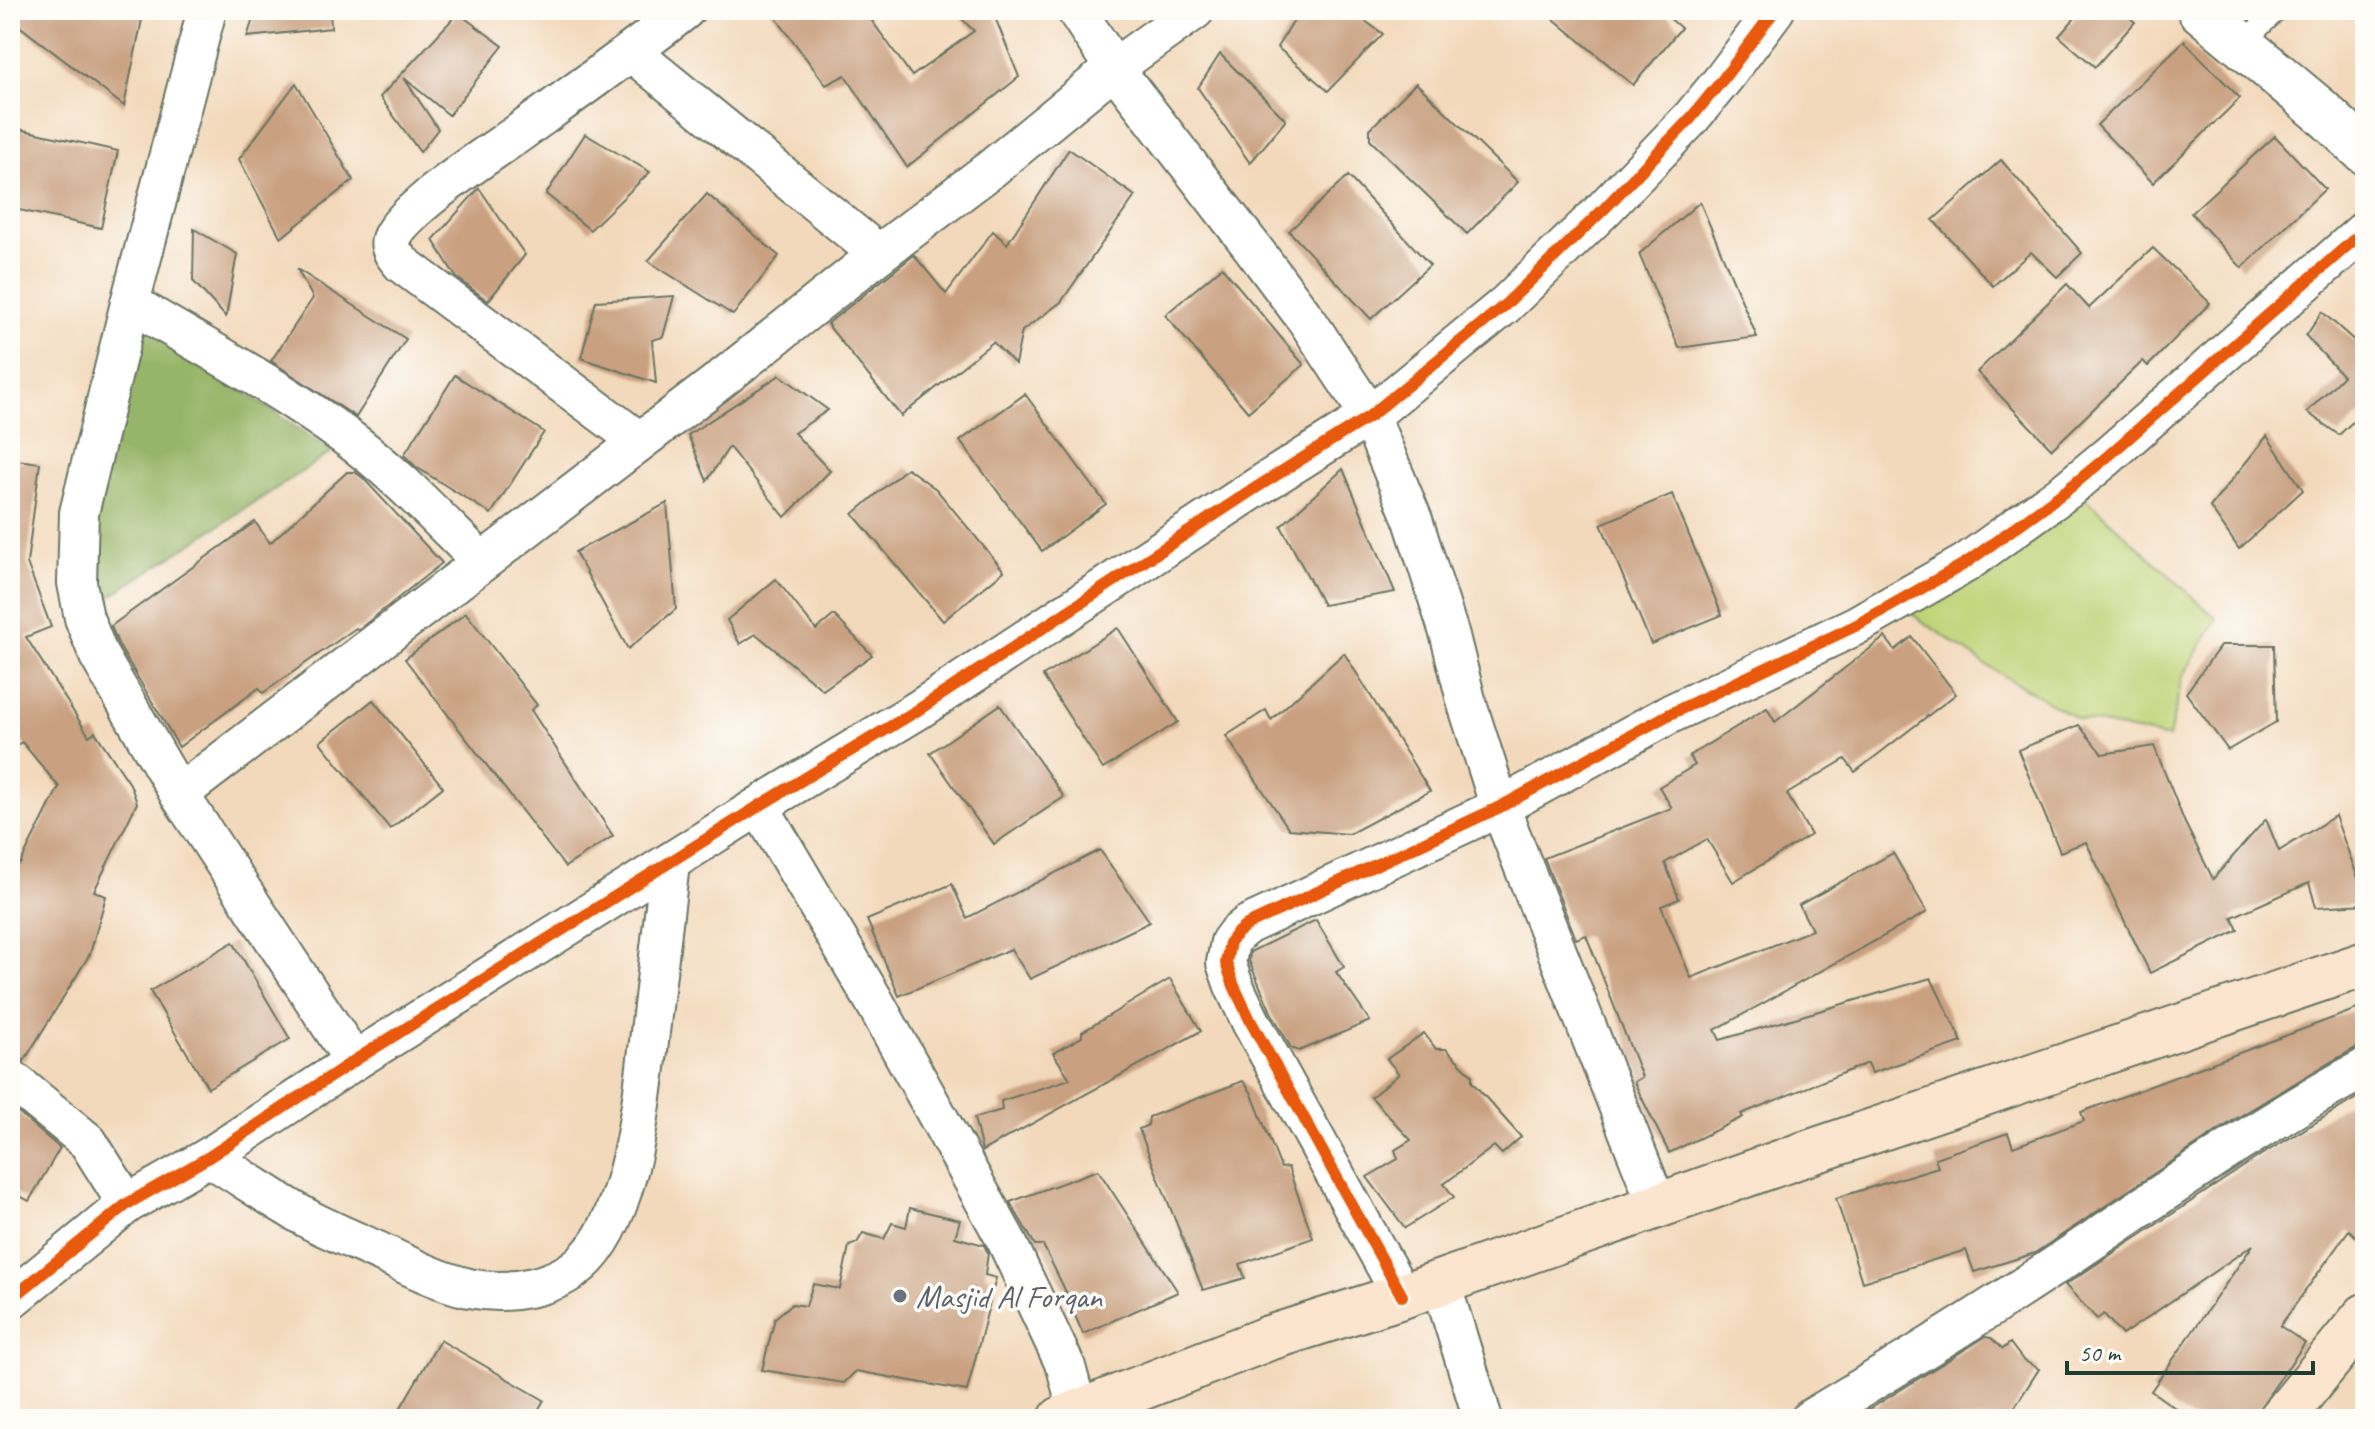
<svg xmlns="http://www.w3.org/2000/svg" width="2375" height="1429" viewBox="0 0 2375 1429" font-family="Caveat,sans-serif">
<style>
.green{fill:#bfd377;stroke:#6f8856;stroke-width:2}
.forest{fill:#97b568;stroke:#5b794e;stroke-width:2}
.building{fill:#c9a080}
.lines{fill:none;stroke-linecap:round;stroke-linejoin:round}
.service-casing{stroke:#697463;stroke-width:24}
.minor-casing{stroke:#697463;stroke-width:42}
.tertiary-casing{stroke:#697463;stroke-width:48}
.secondary-casing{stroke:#697463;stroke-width:48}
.service{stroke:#fff;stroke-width:20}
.minor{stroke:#fff;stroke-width:38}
.tertiary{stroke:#fff;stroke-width:44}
.secondary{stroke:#fbe5cf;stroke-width:44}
.cycleway-casing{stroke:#fdfcf7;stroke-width:17}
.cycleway{stroke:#e8590c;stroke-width:12}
.worship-dot{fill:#6b7280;stroke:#fdfcf7;stroke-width:3}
.labels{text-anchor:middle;stroke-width:7;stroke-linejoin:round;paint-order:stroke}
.worship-label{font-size:32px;fill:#5b616d;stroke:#fdfcf7;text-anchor:start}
</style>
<rect width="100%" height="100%" fill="#fdfcf7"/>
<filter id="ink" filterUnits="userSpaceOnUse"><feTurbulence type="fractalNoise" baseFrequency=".0125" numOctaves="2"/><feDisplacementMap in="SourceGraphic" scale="16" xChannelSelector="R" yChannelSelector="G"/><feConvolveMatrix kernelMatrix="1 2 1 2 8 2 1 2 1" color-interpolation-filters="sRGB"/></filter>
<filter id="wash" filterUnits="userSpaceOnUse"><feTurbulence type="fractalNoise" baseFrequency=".006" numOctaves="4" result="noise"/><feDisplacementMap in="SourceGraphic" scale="32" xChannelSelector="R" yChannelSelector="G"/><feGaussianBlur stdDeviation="1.8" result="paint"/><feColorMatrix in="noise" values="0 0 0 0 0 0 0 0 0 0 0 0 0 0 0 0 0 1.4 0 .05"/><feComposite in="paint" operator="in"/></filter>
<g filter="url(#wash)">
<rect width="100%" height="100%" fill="#f3d9bb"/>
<path class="green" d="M2083,496L2217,619L2182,678L2169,738L2078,719L1986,665L1903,608Z"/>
<path class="forest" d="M131,314L332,452L106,599L89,517Z"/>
<g id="blocks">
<g class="building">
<path d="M10,10H144L124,106L10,19Z"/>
<path d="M256,10H330L331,28L247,37Z"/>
<path d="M770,10H864L912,76L974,31L953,10H992L1019,77L907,167L845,75L826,85Z"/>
<path d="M1301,10H1350L1383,34L1328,91L1277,47Z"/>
<path d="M1543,10H1660L1681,28L1633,85Z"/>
<path d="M2082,10H2121L2135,22L2095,67L2059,36Z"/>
<path d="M458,13L503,46L449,115L404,78L438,129L420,152L380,97Z"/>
<path d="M2184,41L2240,98L2153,183L2097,125Z"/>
<path d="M1220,54L1286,120L1250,163L1198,88Z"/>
<path d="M296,83L353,180L281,238L239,159Z"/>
<path d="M1416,83L1518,182L1467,234L1370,140V129Z"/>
<path d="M10,127L118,151L101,228L10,208Z"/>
<path d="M585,134L650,172L590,230L546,194Z"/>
<path d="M2275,136L2325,189L2242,268L2191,213Z"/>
<path d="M1069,149L1135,196L1061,302L1022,331L1015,364L993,342L901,416L827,324L914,255L946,294L993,231L1007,244Z"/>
<path d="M2001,160L2082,253L2057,277L2031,252L1993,286L1933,220Z"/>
<path d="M1348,176L1430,265L1371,319L1289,231Z"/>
<path d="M479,188L525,255L488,301L456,277L433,240Z"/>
<path d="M707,194L779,256L733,315L648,261Z"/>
<path d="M1700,202L1757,337L1679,348L1639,254Z"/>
<path d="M194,229L237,254L226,317L193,281Z"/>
<path d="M2153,248L2210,303L2148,366L2143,361L2052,449L1977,372L2067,284L2089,308Z"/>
<path d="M1222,267L1304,365L1248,412L1165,315Z"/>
<path d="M297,269L406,339L356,417L271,361L313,298Z"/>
<path d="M674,296L663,337L652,340L656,383L581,358L596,301Z"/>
<path d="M2322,312L2365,350V410L2339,435L2307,412L2343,376L2306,336Z"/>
<path d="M455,375L544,432L491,514L416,467L404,455Z"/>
<path d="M780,375L828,410L794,433L830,471L785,517L729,447L707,481L688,435Z"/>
<path d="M1025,394L1106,504L1042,551L960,441Z"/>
<path d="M2267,436L2303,490L2239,549L2210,507Z"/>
<path d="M10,459L40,463L27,563L51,627L26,637L89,736L95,732L130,784L137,803L94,891L106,896L90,954L24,1061L10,1057V858L20,864L59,787L22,742L10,749Z"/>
<path d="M907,468L936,489L1004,571L943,621L853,514Z"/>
<path d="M1343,469L1395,592L1323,605L1281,526Z"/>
<path d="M347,472H355L363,478L442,563L358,630L356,628L263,693L259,688L179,747L119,646L111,626L255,522L270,543Z"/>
<path d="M1672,494L1722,615L1651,644L1601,524Z"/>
<path d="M667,503L676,609L628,649L575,552Z"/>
<path d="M776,579L816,630L834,615L872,655L823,690L756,634L740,644L727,620Z"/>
<path d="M466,613L537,705L531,710L613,836L565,867L405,659Z"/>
<path d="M1118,628L1178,722L1103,769L1043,676Z"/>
<path d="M1885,637L1895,650L1912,637L1956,694L1855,772L1845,759L1787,794L1811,835L1733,882L1707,839L1665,863L1679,899L1661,906L1691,978L1812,930L1799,905L1893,853L1927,912L1715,1030L1720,1040L1931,978L1962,1042L1872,1073L1868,1063L1741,1114L1743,1117L1669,1153L1634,1082L1642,1077L1586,935L1576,939L1544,858L1672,808L1659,787L1695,765L1689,756L1767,708L1775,722Z"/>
<path d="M2221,645H2274L2276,722L2228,750L2186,693Z"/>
<path d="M1344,653L1430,791L1349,834L1289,829L1226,736L1266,710L1271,720Z"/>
<path d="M373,700L443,787L390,829L320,742Z"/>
<path d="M1000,705L1064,797L994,844L930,753Z"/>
<path d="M2079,725L2102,754L2154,746L2185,823L2213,879L2266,819L2279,851L2335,816L2365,897V904L2316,907L2309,883L2232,917L2238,930L2150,973L2086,842L2060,852L2018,750Z"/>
<path d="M1100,850L1150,922L1030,979L1011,949L899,996L867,920L952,884L967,918Z"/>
<path d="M1316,920L1344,967L1336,972L1370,1021L1299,1051L1291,1048L1271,1012L1249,961L1250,952Z"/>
<path d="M233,942L290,1039L208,1088L150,991Z"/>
<path d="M1170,979L1201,1031L982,1151L974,1118L1002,1110L1001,1101L1070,1079L1053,1053L1082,1037V1032Z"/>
<path d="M2365,1006V1046L2354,1049L2315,1071L2237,1118L2035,1253L1974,1272L1966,1250L1862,1282L1836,1198L1938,1167L1935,1158L2008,1133L2013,1147L2084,1121L2081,1112Z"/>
<path d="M1424,1033L1436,1049H1446L1472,1075V1082L1521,1137L1502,1154L1494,1146L1444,1184L1454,1197L1405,1228L1367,1177L1398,1159L1395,1150L1411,1140L1371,1097L1399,1074L1387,1059Z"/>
<path d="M1243,1081L1251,1092L1281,1168L1288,1167L1313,1238L1240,1264L1245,1278L1203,1290L1139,1129L1148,1125L1149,1117Z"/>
<path d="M2365,1093V1245L2349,1230L2280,1326L2305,1343L2252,1419H2191L2151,1391L2253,1245L2122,1335L2104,1314L2097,1319L2065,1285L2261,1155Z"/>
<path d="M10,1106L60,1148L29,1201L10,1191Z"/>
<path d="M1098,1170L1178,1292L1083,1334L1065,1293L1067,1294L1043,1245H1035L1010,1202Z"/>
<path d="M910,1208L960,1220L955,1237L984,1245L988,1253L985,1275L996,1278L967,1391L856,1371L844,1383L762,1370L775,1318L792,1304L806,1306L813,1284L840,1289L849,1246L857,1243L863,1233L884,1239L892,1223L906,1227Z"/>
<path d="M1985,1337L1991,1338L2003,1349L2010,1343L2023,1360L2039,1369L2007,1419H1854Z"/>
<path d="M440,1340L544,1400L533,1419H394Z"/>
</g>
</g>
</g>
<g filter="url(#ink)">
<use href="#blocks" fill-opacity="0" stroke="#697463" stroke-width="2"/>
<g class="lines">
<defs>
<path id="service" d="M2242,44L2277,10"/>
<g id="minor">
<path d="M207,10L130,303L79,513L77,583L84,618L99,656L179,794L354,1061"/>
<path d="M1076,10L1114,68L1252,247L1308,322L1370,416L1413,520L1450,636L1467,704L1500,807L1658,1207"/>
<path d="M631,52L879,254"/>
<path d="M130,303C202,346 277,386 345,436C395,472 437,518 481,561"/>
<path d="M639,441L402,264C395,256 387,247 392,237C406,207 487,155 516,135C573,94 630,54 685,10"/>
<path d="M179,794L719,381L879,254L991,169L1114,68L1195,10"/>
<path d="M759,806L873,999L1006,1240L1066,1367L1080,1419"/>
<path d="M10,1078L88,1142L127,1204"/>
<path d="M209,1157C243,1178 277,1202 312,1221C336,1233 360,1243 384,1254C411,1267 439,1281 469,1288C508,1296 559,1288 587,1258C635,1207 644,1083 652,1015C658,964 664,914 670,864"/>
<path d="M1441,1283L1483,1419"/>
<path d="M1402,1296L1251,1022L1234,986L1226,963L1230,942L1236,934L1247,925L1500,807L1668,715L1855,626L1966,563L2067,490L2108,456L2365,230"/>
<path d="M10,1300L127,1204L209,1157L354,1061L759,806L918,710L1254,489L1370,416L1505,305L1604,209L1691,118L1724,78L1775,10"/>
<path d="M1810,1419C1895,1368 1980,1316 2062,1261C2162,1194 2259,1125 2365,1068"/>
</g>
<path id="tertiary" d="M2200,10L2321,111L2365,152"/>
<g id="secondary">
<path d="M1061,1419L1269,1338L1402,1296L1799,1156L2365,964"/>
<path d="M2281,1419L2365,1316"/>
</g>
</defs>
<use href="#service" class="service-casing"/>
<use href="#minor" class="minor-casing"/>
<use href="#tertiary" class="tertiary-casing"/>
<use href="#secondary" class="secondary-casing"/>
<use href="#service" class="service"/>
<use href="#minor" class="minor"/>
<use href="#tertiary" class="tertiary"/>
<use href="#secondary" class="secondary"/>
<defs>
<g id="cycleway">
<path d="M1402,1296L1251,1022L1234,986L1226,963L1230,942L1236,934L1247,925L1500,807L1668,715L1855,626L1966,563L2067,490L2108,456L2365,230"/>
<path d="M10,1300L127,1204L209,1157L354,1061L759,806L918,710L1254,489L1370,416L1505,305L1604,209L1691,118L1724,78L1775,10"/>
</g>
</defs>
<use href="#cycleway" class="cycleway-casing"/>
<use href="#cycleway" class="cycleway"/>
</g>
</g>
<circle class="worship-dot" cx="900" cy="1296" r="8"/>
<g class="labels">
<g class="worship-label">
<text x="916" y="1307">Masjid Al Forqan</text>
</g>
</g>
<rect width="2375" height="1429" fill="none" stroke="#fdfcf7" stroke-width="40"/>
<path d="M2067 1361v12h246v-12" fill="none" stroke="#1f3d34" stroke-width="4"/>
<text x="2079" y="1361" font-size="24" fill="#1f3d34" stroke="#fdfcf7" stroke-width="6" paint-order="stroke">50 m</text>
</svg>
